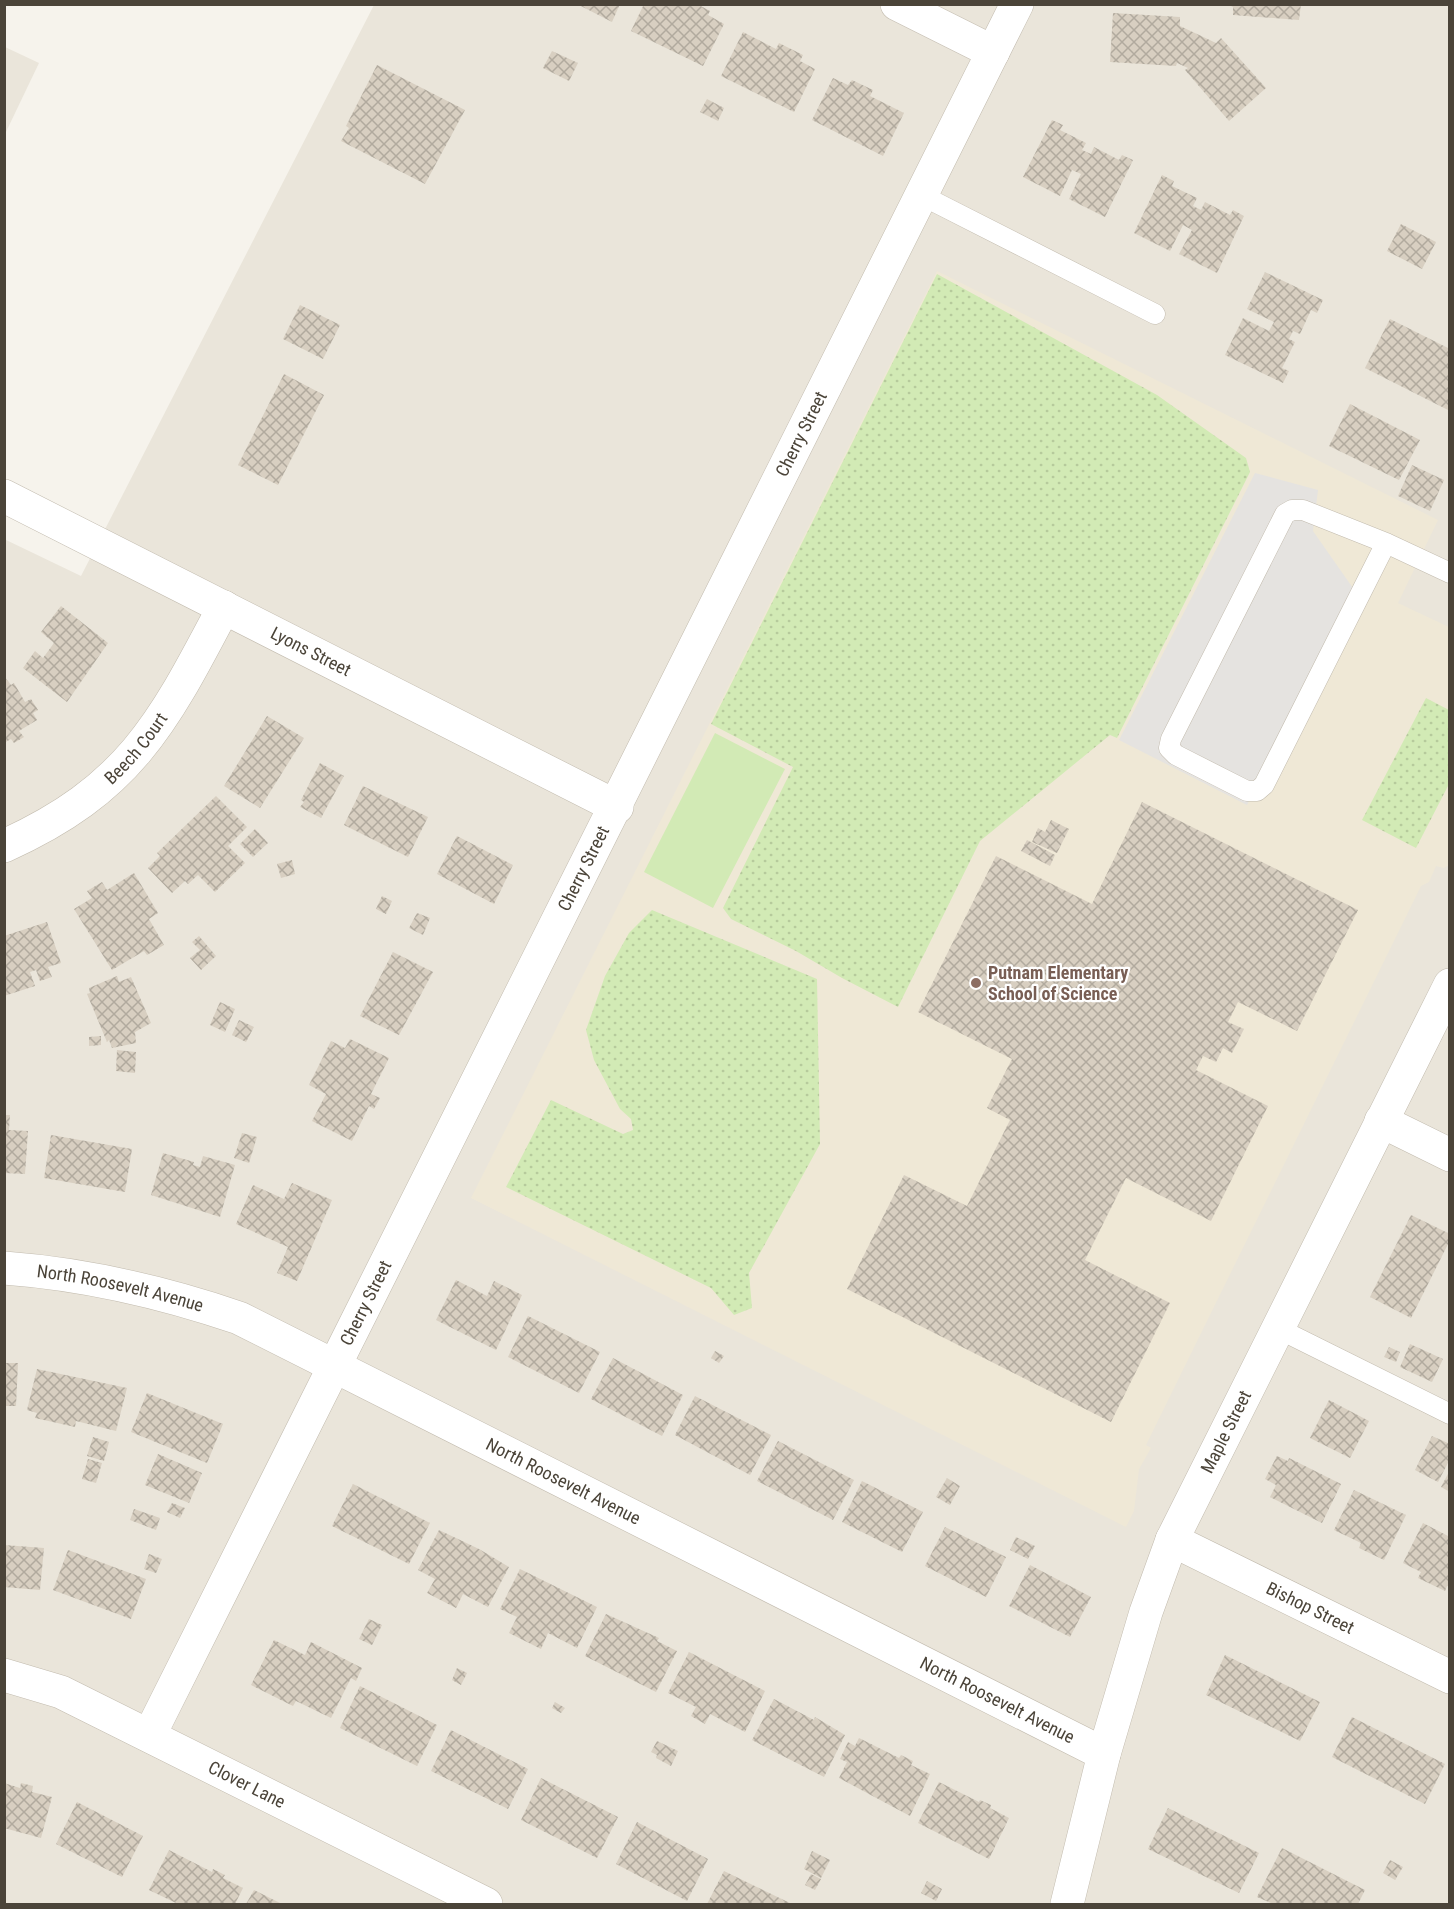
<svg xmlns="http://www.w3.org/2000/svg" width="1454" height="1909" viewBox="0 0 1454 1909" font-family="'Roboto Condensed',sans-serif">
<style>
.residential{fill:#eae5da}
.education{fill:#efe8d6}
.park{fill:url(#park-dots)}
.pitch{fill:#d2eab5}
.parking{fill:#e5e3e0}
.building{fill:url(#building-cross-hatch)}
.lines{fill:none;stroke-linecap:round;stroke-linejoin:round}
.lane-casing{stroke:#c2bbae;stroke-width:21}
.street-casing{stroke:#c2bbae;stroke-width:34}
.lane{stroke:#fff;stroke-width:20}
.street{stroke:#fff;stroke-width:33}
.education-dot{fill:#8d6e63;stroke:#fff;stroke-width:2}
.labels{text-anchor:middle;stroke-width:4.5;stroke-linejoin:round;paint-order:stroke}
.street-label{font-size:18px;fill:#4b4439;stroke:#fff}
.education-label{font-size:18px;font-weight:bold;fill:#785e54;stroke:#fff;text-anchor:start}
</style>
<defs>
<pattern id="park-dots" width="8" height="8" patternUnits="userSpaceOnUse" patternTransform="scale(1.5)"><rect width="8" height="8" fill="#d2eab5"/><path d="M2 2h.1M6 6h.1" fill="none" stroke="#b6ca9c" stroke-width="1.8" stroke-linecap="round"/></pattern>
<pattern id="building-cross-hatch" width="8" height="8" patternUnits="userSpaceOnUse" patternTransform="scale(1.5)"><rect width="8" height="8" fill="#d8cfc1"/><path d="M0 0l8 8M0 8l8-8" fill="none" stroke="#b1aa9e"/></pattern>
</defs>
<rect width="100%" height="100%" fill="#f6f3ec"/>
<g class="residential">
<path d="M374,5H1449V1904H5L4,539L81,576Z"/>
<path d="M5,47L39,63L5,134Z"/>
</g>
<path class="education" d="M937,271L1438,520L1398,603L1449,627V865L1444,868L1436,866L1429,882L1421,886L1146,1445L1151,1448L1139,1469L1134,1511L1126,1527L471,1198Z"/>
<g class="park">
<path d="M937,274L1157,395L1246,458L1250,472L1117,738L1110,735L980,841L898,1007L842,978L796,951L731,919L723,908L793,767L711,724Z"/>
<path d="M1426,698L1449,710V784L1416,848L1362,820Z"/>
<path d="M652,910L817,979L820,1144L749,1273L752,1308L734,1315L711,1288L506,1187L551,1100L623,1134L633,1130L631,1119L620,1109L594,1060L586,1030L605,976L629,933Z"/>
</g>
<path class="pitch" d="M715,733L785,769L713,908L644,872Z"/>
<path class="parking" d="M1255,473L1318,490L1313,531L1355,591L1247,805L1119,740Z"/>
<g class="building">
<path d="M577,4H620L612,22Z"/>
<path d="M644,4H697L710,11L708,15L724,24L703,66L631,31Z"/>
<path d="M1228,4H1301L1299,20L1233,15V7Z"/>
<path d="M1113,13L1180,17V26L1216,43L1221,38L1266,88L1229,121L1185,70L1188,68L1177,63L1176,66L1110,62Z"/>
<path d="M743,32L776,49L779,43L803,55L800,61L815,69L794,112L721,76Z"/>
<path d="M552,51L578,63L569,81L543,68Z"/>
<path d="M377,65L465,110L425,184L341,141L349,128L346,126Z"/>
<path d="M833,78L848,85L852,80L873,90L870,96L904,113L883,156L812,120Z"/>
<path d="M707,99L724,108L718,121L700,112Z"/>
<path d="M1052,120L1063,125L1060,130L1086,143L1082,150L1091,154L1094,147L1119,160L1122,155L1133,160L1105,217L1069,199L1081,174L1072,170L1060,196L1023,177Z"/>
<path d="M1162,175L1174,181L1172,186L1197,198L1193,206L1201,210L1205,202L1230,215L1233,210L1244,216L1217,273L1179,254L1192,230L1183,225L1170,251L1134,233Z"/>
<path d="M1401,224L1436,242L1422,269L1387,251Z"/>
<path d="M1265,272L1323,300L1317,313L1311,310L1300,334L1293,331L1289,339L1295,342L1282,368L1289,371L1283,383L1225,355L1243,318L1269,331L1274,322L1247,309Z"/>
<path d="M300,305L340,325L323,359L283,339Z"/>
<path d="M1390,319L1450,349V411L1365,368Z"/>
<path d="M284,374L324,395L278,485L238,465Z"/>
<path d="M1350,404L1420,440L1399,480L1329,446Z"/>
<path d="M1412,465L1444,480L1430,511L1398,496Z"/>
<path d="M61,606L108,643L67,702L23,668L35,651L43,658L54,643L41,632Z"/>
<path d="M4,676L11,685L14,683L25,702L31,699L38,710L33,713L37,720L19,731L24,737L14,743L11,739L4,743Z"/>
<path d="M267,716L304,738L260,808L224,786Z"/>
<path d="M320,763L344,776L321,818L300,807L304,802L301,800Z"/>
<path d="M363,786L428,817L408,857L344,825Z"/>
<path d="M216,796L247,827L228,846L245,863L215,892L198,875L188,884L185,881L172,893L148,868L160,856L157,853Z"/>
<path d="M1142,802L1358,910L1297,1031L1238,1002L1228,1022L1244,1029L1232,1053L1223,1048L1216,1062L1203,1056L1196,1070L1268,1106L1211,1221L1126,1178L1085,1260L1170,1303L1111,1422L847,1289L904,1175L967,1206L1010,1120L987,1108L1012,1059L918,1012L996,856L1092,904Z"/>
<path d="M1051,820L1069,829L1057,853L1032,842L1038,828L1045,832Z"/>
<path d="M255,829L268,843L253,857L240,844Z"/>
<path d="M457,836L513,865L494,904L437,874Z"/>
<path d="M1027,840L1055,855L1050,866L1021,851Z"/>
<path d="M292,860L295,874L281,878L277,864Z"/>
<path d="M134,873L158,913L149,919L164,945L147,955L144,951L112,970L74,909L92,898L87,891L102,882L107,890Z"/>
<path d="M382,896L392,901L386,914L376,909Z"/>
<path d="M417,913L430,918L423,935L409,928Z"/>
<path d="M47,922L61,963L48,967L52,977L40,981L36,970L30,972L35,986L4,996V936Z"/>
<path d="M199,936L216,956L201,970L190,958L200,950L192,942Z"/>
<path d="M393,952L433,972L399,1035L360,1016Z"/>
<path d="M117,976L119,982L131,977L151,1023L135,1032L136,1043L112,1048L109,1040L107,1042L87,994L90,993L89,988Z"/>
<path d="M220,1002L235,1009L225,1032L210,1025Z"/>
<path d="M239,1020L254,1027L246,1042L232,1035Z"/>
<path d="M101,1036V1045L89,1046V1037Z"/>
<path d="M350,1039L389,1058L371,1094L380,1098L374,1109L369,1106L352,1141L312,1121L326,1094L309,1085L331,1041L345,1048Z"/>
<path d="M117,1050L136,1052L135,1073L116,1071Z"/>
<path d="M4,1115H10L9,1130L28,1131L25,1174L4,1173Z"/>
<path d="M242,1133L257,1137L249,1163L234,1158Z"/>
<path d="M51,1135L132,1149L125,1192L44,1178Z"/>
<path d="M163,1153L194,1162L193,1165L200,1167L203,1156L235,1165L220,1217L151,1195Z"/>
<path d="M292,1183L332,1200L297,1281L277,1273L288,1247L236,1224L253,1185L284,1199Z"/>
<path d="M1411,1215L1450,1234V1240L1411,1318L1370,1297Z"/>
<path d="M456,1280L487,1296L494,1281L522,1295L496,1350L436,1320Z"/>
<path d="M528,1316L600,1352L579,1393L508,1357Z"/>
<path d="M1410,1344L1443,1359L1432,1382L1400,1367Z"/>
<path d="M1389,1347L1400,1352L1396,1362L1384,1357Z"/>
<path d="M715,1351L724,1356L719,1363L711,1358Z"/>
<path d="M613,1358L683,1395L662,1436L591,1399Z"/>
<path d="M4,1363H18L16,1406H4Z"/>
<path d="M37,1369L127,1388L116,1431L76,1421L75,1427L35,1418L37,1413L27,1410Z"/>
<path d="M147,1393L223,1424L207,1463L131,1432Z"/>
<path d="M695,1396L771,1435L750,1475L675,1435Z"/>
<path d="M1329,1400L1369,1421L1350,1458L1310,1438Z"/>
<path d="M1432,1436L1450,1444V1459L1438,1482L1415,1470Z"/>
<path d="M93,1437L109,1442L104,1461L87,1456Z"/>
<path d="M778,1441L854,1480L833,1520L757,1481Z"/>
<path d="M158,1454L202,1473L189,1503L145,1485Z"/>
<path d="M1277,1456L1288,1461L1289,1458L1341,1484L1322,1523L1270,1497L1276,1485L1265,1479Z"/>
<path d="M88,1459L102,1463L96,1483L82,1479Z"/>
<path d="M1450,1470V1492L1441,1487Z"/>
<path d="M947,1478L960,1486L950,1505L936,1497Z"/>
<path d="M862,1481L923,1512L902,1552L842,1522Z"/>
<path d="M353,1484L430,1523L409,1564L332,1526Z"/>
<path d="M1354,1490L1406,1515L1384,1560L1359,1548L1361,1543L1334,1530Z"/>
<path d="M172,1503L185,1508L180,1518L167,1512Z"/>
<path d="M134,1509L160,1518L156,1530L130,1520Z"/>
<path d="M1423,1523L1450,1537V1587L1447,1586L1445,1591L1418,1578L1421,1572L1403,1563Z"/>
<path d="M945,1527L1006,1557L986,1597L925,1566Z"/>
<path d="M439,1530L479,1549L509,1567L488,1607L463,1594L456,1608L427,1593L435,1579L418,1570Z"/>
<path d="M1016,1537L1035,1546L1028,1559L1010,1550Z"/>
<path d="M4,1545L44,1548L40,1590L4,1587Z"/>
<path d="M68,1550L146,1579L131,1619L53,1590Z"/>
<path d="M149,1554L162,1559L156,1573L144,1569Z"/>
<path d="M1030,1565L1091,1597L1070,1637L1009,1606Z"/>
<path d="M520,1569L597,1607L577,1648L548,1633L541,1649L509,1633L517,1617L500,1609Z"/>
<path d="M606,1614L659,1638L657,1641L677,1651L656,1692L585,1656Z"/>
<path d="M369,1619L382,1625L372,1645L359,1639Z"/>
<path d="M274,1640L305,1655L311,1642L362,1668L356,1681L351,1678L331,1718L296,1701L293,1706L251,1685Z"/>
<path d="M689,1652L765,1691L745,1732L710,1714L705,1724L691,1716L696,1707L668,1693Z"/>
<path d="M1225,1655L1320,1702L1300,1741L1206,1695Z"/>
<path d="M457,1668L467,1673L461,1685L452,1680Z"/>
<path d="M360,1686L437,1725L417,1766L340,1728Z"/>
<path d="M774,1699L814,1720L815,1717L845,1735L824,1777L752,1740Z"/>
<path d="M555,1702L565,1708L561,1713L552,1708Z"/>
<path d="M1352,1717L1445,1764L1425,1804L1332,1757Z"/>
<path d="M451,1730L528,1769L508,1809L431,1771Z"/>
<path d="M859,1738L899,1758L901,1755L913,1761L911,1765L930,1774L910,1816L839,1778L847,1762L840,1759L848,1742L855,1746Z"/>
<path d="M657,1741L678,1751L671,1766L656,1758L657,1755L651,1752Z"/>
<path d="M541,1778L618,1817L597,1858L521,1820Z"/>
<path d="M939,1782L979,1802L980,1800L991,1805L990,1808L1009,1818L989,1859L918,1823Z"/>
<path d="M4,1783L20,1788L21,1783L33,1786L32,1792L52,1797L41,1838L4,1828Z"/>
<path d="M77,1802L143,1836L122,1877L56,1844Z"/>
<path d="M1168,1808L1259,1853L1239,1893L1148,1849Z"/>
<path d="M637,1822L708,1859L687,1901L616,1864Z"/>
<path d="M1282,1848L1365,1890L1358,1904H1273L1257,1897Z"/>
<path d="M169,1850L212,1872L213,1869L225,1875L223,1878L243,1888L235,1904H178L149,1890Z"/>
<path d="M812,1851L830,1860L821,1878L804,1869Z"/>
<path d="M1390,1860L1403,1867L1395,1880L1383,1873Z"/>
<path d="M724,1871L792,1904H707Z"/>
<path d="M811,1874L821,1879L815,1890L805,1885Z"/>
<path d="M927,1881L942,1889L936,1901L921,1893Z"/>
<path d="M254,1890L282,1904H246Z"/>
</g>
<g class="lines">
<defs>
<g id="lane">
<path d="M921,195L1155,314"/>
<path d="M1386,543L1264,785L1257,791H1247L1176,755L1169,748L1171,739L1285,514L1292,510H1303L1386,543L1450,573"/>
<path d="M1277,1328L1450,1414"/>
</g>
<g id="street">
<path d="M897,4L993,52"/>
<path id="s1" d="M4,496L617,807"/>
<path id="s2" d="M4,846C130,789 163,723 224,607"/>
<path d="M1381,1121L1450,1155"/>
<path id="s3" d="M4,1268C85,1274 163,1292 239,1318L1104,1754"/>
<path id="s4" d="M1172,1540L1450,1677"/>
<path id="s5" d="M4,1675L61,1692L486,1904"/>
<path id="s6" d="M150,1734L1017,4"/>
<path id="s7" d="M1067,1904L1104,1754L1146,1612L1172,1540L1450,985"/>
</g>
</defs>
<use href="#lane" class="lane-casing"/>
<use href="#street" class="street-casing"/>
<use href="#lane" class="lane"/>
<use href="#street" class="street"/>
</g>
<circle class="education-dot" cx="976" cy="983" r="6"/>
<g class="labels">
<g class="street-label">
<text dy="6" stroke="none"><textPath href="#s6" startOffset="1454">Cherry Street</textPath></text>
<text dy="6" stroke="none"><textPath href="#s1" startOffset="344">Lyons Street</textPath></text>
<text dy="6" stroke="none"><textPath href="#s2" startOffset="166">Beech Court</textPath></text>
<text dy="6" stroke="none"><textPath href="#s6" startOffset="968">Cherry Street</textPath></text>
<text dy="6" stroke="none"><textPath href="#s3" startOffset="118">North Roosevelt Avenue</textPath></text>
<text dy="6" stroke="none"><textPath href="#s6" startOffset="482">Cherry Street</textPath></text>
<text dy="6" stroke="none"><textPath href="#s7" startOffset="500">Maple Street</textPath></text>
<text dy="6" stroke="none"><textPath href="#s3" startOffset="604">North Roosevelt Avenue</textPath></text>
<text dy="6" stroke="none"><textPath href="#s4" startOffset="154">Bishop Street</textPath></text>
<text dy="6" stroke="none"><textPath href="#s3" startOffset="1090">North Roosevelt Avenue</textPath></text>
<text dy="6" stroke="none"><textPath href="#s5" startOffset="267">Clover Lane</textPath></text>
</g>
<g class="education-label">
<text x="988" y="979">Putnam Elementary<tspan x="988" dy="21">School of Science</tspan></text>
</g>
</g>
<rect width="1454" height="1909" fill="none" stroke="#4b4439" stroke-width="12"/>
</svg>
